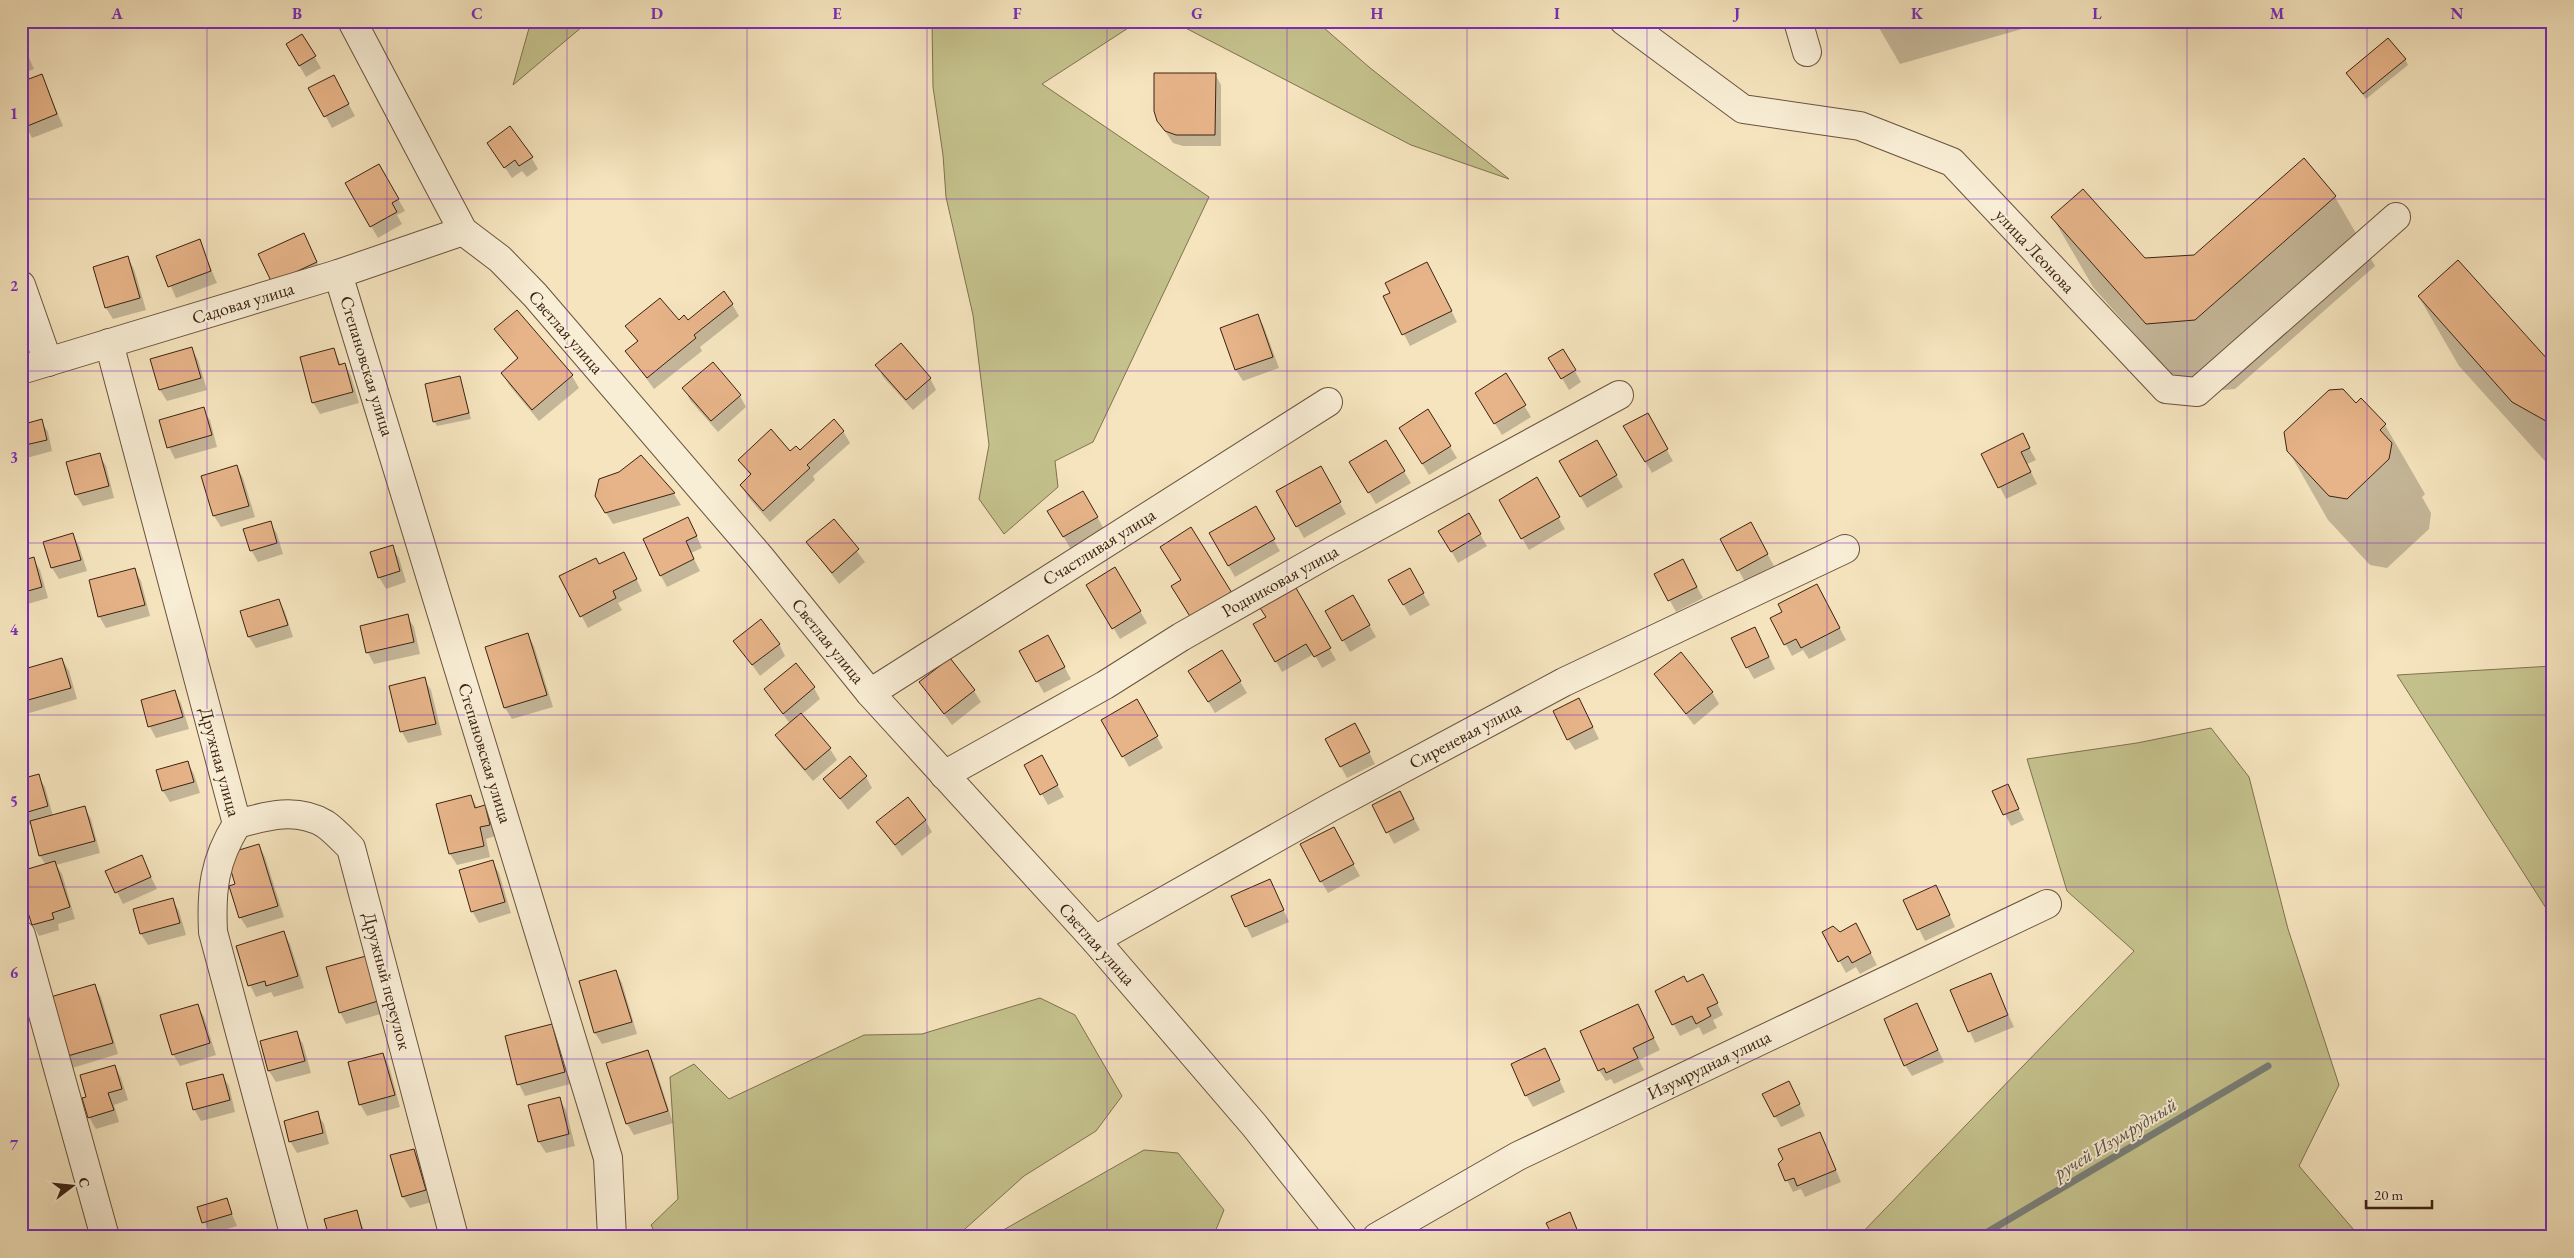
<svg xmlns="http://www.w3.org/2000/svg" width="2574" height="1258" viewBox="0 0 2574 1258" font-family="'EB Garamond',serif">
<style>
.green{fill:#c4c18c;stroke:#80724f}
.shadow{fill:#0003}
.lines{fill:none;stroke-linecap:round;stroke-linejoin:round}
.stream{stroke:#797f79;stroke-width:7}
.building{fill:#e7b489;stroke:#3b2312}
.minor-casing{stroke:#6a533d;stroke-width:30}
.minor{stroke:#f8edd5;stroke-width:28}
.grid{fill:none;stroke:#7b2cbf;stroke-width:1;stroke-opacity:0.55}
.labels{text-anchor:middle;stroke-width:4;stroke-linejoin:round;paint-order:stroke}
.street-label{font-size:18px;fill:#3b2312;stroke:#f8edd5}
.water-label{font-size:19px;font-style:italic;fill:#5a5145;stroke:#f8edd5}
.neatline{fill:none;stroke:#7b2cbf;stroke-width:2}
.grid-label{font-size:16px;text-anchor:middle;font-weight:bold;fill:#7b2cbf}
</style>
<rect width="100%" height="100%" fill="#f5e4be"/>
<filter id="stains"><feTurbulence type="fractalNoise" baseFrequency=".004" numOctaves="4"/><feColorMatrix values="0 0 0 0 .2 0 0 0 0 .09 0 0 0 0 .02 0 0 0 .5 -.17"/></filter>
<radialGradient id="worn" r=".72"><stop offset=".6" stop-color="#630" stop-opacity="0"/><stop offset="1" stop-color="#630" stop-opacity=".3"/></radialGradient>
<g class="green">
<path d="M531,21H589L513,85Z"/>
<path d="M932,21H1139L1042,84L1209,197L1093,442L1055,461L1058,487L1004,534L979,499L989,445L973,315L946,197L943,155L933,87Z"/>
<path d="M1172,21H1316L1369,67L1509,179L1411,145Z"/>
<path d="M2553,666V919L2397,675Z"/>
<path d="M2211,728L2249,777L2288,929L2339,1085L2299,1166L2360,1237H1858L2134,951L2067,891L2027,759L2137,743Z"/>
<path d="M1040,998L1075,1015L1122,1096L1096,1131L1024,1176L956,1237H657L651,1225L678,1199L670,1077L694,1064L729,1099L864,1035L922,1034Z"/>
<path d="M1144,1150L1178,1153L1224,1210L1213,1237H991Z"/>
</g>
<g class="shadow">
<path d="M257,21H267L259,25Z"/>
<path d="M1875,21H2050L1900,64Z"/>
<path d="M302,36L321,68L306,77L287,45Z"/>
<path d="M21,40L34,69L21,74Z"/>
<path d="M2405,59L2408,65L2366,99L2347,74Z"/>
<path d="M1215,74L1221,85V146H1183L1173,143L1158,121Z"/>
<path d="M42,76L63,126L32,138L26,126Z"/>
<path d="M310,88H340L355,116L332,128Z"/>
<path d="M488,143L531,157L538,169L527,177L522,171L512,178Z"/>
<path d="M379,165L405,211L397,215L402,224L378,238L347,184Z"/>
<path d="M2335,197L2375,266L2235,389L2187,393L2093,287L2053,218L2145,259L2194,256Z"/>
<path d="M303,234L323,274L280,294Z"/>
<path d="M199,241L217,283L176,298L158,256Z"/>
<path d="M128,258L134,269L146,310L113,319L106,308L94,268Z"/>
<path d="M1433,275L1457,322L1410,346L1385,297Z"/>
<path d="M2419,297L2553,363V470L2459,366Z"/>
<path d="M732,304L739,316L700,347L702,351L654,389L627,352L638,343L627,326L688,322Z"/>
<path d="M517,312L572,376L579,388L539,421L509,385L502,373L518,360L496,329Z"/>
<path d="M1258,316L1264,327L1279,368L1243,381L1236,370L1222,329Z"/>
<path d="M192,349L198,360L207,390L167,401L160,390L152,360Z"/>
<path d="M334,350L341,365L345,364L351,376L359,403L320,414L313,402Z"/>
<path d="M1563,350L1581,382L1569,390L1550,358Z"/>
<path d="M877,365L930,378L936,390L913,410L883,377Z"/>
<path d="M1506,375L1531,417L1502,435L1483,404Z"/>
<path d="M460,378L471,419L437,426L434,421Z"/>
<path d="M684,388L740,396L746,407L718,432L690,400Z"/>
<path d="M2356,404L2385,425L2425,494L2422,497L2431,513L2429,529L2387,568L2370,565L2328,520L2288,450Z"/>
<path d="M203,409L210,420L217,447L175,459L169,447Z"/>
<path d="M1428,411L1457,458L1429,475L1407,439Z"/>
<path d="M1647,415L1673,461L1652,473L1625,427Z"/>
<path d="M41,421L48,432L52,451L23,459L21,426Z"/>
<path d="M843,431L850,443L813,476L815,480L770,522L748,497L741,485L751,477L740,460L800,452Z"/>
<path d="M2022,435L2036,460L2027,464L2037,484L2006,499L1983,454Z"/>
<path d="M1386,442L1411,483L1376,504L1351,463Z"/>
<path d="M1596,442L1623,487L1587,508L1561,462Z"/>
<path d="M99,455L106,466L114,498L83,506L76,495L68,463Z"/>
<path d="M641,456L674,494L681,505L613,524L603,508L620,473Z"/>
<path d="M237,467L243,478L255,517L221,527L214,516Z"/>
<path d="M1320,468L1346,514L1304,538L1278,492Z"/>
<path d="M1536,479L1565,529L1529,550L1500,500Z"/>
<path d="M1083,492L1104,529L1070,548L1049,511Z"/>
<path d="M1255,508L1280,551L1235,577L1210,534Z"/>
<path d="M1468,514L1487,546L1458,563L1440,531Z"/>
<path d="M834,521L865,562L839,584L808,543Z"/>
<path d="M270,522L277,534L283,554L258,562L251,550Z"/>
<path d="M694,530L702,548L691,553L700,571L667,587L661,576Z"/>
<path d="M73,535L79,546L87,571L59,579L52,568L45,543Z"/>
<path d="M1757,535L1774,566L1745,582L1722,539Z"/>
<path d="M392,547L399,558L406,582L386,589L379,577Z"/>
<path d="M33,558L40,570L48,598L21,606V562Z"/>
<path d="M630,565L642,591L618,603L622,610L588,628L561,577L599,566Z"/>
<path d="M134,569L141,581L150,616L106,628L99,616Z"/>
<path d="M1115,569L1147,623L1120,639L1088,585Z"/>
<path d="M1409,569L1430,605L1410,616L1390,581Z"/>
<path d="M1689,572L1703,598L1676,612L1656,574Z"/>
<path d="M1295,589L1336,660L1322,668L1314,654L1282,672L1255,625L1267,618Z"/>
<path d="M1353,596L1376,637L1350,652L1327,612Z"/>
<path d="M1823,597L1846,640L1809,659L1803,650L1792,656L1772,619Z"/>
<path d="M279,600L285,612L293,637L256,648L249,637L242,612Z"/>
<path d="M407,616L414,627L420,654L374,664L368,653L361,627Z"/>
<path d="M528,635L534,646L553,707L512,719L505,708L486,647Z"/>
<path d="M1047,636L1071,679L1044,693L1020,651Z"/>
<path d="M1761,640L1775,669L1754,679L1747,667Z"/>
<path d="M735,641L779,644L785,656L760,676Z"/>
<path d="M1222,652L1247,693L1215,713L1197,683Z"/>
<path d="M62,659L69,671L77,699L26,714L21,706V671Z"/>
<path d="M1655,675L1712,692L1719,704L1694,725Z"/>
<path d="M424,679L431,690L442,735L408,743L402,732L391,687Z"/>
<path d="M921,683L974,691L981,702L952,725Z"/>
<path d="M814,688L820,699L801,715L830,749L837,760L813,781L784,747L777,736L790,724L766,690Z"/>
<path d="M174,691L181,703L189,729L156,738L150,727L142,701Z"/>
<path d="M1579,699L1599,739L1575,750L1568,739Z"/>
<path d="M1137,701L1163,748L1129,767L1103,720Z"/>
<path d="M1361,736L1375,764L1347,778L1341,767Z"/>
<path d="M1042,757L1064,797L1048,805L1026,766Z"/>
<path d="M187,762L194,774L200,793L170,802L163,791Z"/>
<path d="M38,776L45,787L53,816L85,808L91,819L100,853L56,865L62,874L75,919L58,924L59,930L39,936L33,925L46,865L40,856L32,824L21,827V780Z"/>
<path d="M866,777L872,788L848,810L825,779Z"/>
<path d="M2007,786L2024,820L2011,826L1994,791Z"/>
<path d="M471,797L478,809L484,807L491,818L495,836L486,839L490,857L457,865L450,854L438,805Z"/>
<path d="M1406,804L1420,830L1394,844L1374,806Z"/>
<path d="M925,820L932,832L902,856L878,823Z"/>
<path d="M1340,840L1360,876L1328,893L1321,881Z"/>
<path d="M259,845L265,857L284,917L247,928L240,917L237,885Z"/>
<path d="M141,857L157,889L123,904L107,872Z"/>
<path d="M492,861L499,873L511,913L479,923L472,911Z"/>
<path d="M1270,881L1289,922L1252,938L1246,926Z"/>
<path d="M1942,898L1955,927L1925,941L1905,901Z"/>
<path d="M172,899L179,911L186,935L148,945L141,934L135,910Z"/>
<path d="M284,933L290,944L304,988L274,997L271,992L256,997L250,985Z"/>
<path d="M1824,933L1862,936L1877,965L1860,974L1856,967L1846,973Z"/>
<path d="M365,957L384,1013L346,1024L340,1012Z"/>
<path d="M616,972L622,983L637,1034L602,1044L595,1033L580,982Z"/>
<path d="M1990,975L2014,1027L1975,1043L1952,991Z"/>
<path d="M1687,984L1709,987L1723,1015L1713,1020L1717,1028L1703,1035L1699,1027L1680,1036L1656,991Z"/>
<path d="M95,986L101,997L118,1054L72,1068L65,1057Z"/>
<path d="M197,1005L204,1017L216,1055L180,1066L173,1054Z"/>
<path d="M1917,1005L1944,1062L1912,1076L1905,1065Z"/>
<path d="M1638,1006L1660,1050L1639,1060L1644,1070L1614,1084L1611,1079L1606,1081L1599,1070Z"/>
<path d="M551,1025L558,1036L570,1084L525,1096L519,1084Z"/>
<path d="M296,1032L303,1044L311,1073L276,1082L269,1071Z"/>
<path d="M1545,1050L1565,1092L1533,1107L1526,1095Z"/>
<path d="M648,1051L654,1063L673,1123L634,1135L627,1124L608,1064Z"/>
<path d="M383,1054L389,1066L400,1107L367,1116L360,1104Z"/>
<path d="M115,1066L121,1078L128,1100L114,1105L119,1122L96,1129L89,1117L88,1097Z"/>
<path d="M222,1075L229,1086L235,1112L201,1121L194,1109Z"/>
<path d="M1795,1094L1805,1116L1781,1127L1775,1116Z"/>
<path d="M559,1099L566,1110L575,1146L546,1153L539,1142L530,1106Z"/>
<path d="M317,1113L324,1124L329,1144L297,1153L290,1141Z"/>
<path d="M1820,1133L1841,1182L1805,1197L1801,1189L1793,1192L1779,1164Z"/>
<path d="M414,1150L421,1161L432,1202L410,1208L403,1197L392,1156Z"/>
<path d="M226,1200L237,1226L210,1234L199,1208Z"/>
<path d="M356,1211L367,1237H330Z"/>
</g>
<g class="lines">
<path class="stream" d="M1979,1237L2268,1066"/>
</g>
<g class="building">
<path d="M302,34L316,56L299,66L286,44Z"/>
<path d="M2388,38L2406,59L2363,94L2346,73Z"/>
<path d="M21,41L28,57L21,60Z"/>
<path d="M1154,73H1216L1215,135H1176L1165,131L1157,121L1154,111Z"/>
<path d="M42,74L57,114L25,127L21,118V82Z"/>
<path d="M334,75L349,104L324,117L308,88Z"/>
<path d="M510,126L533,157L519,166L515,160L504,168L487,143Z"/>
<path d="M2304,158L2336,196L2195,320L2146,324L2051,217L2083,189L2145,258L2194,255Z"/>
<path d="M379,164L399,199L392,203L397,212L370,227L345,183Z"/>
<path d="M304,233L317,262L272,283L258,254Z"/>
<path d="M200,239L211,271L168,287L156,256Z"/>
<path d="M128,256L140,298L105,308L93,267Z"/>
<path d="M2458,260L2549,361L2553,362V425L2512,402L2418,296Z"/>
<path d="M1427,262L1452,311L1402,335L1383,296L1390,293L1385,283Z"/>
<path d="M724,291L733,304L694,335L696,338L647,378L625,351L638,341L625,326L660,298L679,320L684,315L688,320Z"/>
<path d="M517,310L573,375L532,410L501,373L518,358L494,329Z"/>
<path d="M1258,314L1273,357L1235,370L1220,328Z"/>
<path d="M901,343L931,378L906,400L875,365Z"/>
<path d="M192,347L201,378L159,390L150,359Z"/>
<path d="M334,348L339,365L345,363L353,392L312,403L300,357Z"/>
<path d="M1563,349L1576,370L1561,379L1548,358Z"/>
<path d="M713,362L741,395L711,421L682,388Z"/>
<path d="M1506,373L1526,405L1494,424L1475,393Z"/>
<path d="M460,376L469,413L433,422L425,384Z"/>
<path d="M2343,389L2356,403L2361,398L2386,424L2380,430L2392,443L2389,459L2347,499L2329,496L2287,451L2284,432L2329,390Z"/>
<path d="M204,407L212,435L167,448L159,420Z"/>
<path d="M1428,409L1451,446L1422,464L1399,428Z"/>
<path d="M1648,413L1668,449L1645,462L1623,426Z"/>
<path d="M42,419L47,440L21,446V425Z"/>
<path d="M834,419L844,431L807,465L810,468L763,511L740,485L751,474L738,460L771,429L790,451L796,446L800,450Z"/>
<path d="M2023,433L2030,448L2021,452L2031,472L1998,488L1981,454Z"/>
<path d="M1386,440L1405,471L1368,493L1349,462Z"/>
<path d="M1597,440L1617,475L1580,497L1559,461Z"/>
<path d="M100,453L109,486L75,495L66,462Z"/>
<path d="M641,455L675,493L605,513L595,496L599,479L619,472Z"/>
<path d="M237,465L249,506L213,516L201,476Z"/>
<path d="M1321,466L1341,502L1296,527L1276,491Z"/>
<path d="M1537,477L1560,517L1521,539L1499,500Z"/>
<path d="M1083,491L1098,517L1063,537L1047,511Z"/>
<path d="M1256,506L1275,539L1228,566L1209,533Z"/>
<path d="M1469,513L1481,534L1451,552L1438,531Z"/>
<path d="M688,517L697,536L686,541L694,559L660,576L643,539Z"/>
<path d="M834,519L859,549L832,573L806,542Z"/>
<path d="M271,521L277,543L250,551L243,529Z"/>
<path d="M1751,522L1768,554L1737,571L1720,539Z"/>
<path d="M1191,527L1232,593L1191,618L1171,586L1181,580L1160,547Z"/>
<path d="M73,533L81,560L51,568L43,542Z"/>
<path d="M393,545L400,571L378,578L370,552Z"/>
<path d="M624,552L637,579L613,591L616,598L580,617L559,576L596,558L599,564Z"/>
<path d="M34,557L42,587L21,593V561Z"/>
<path d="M1683,559L1697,587L1668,601L1654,574Z"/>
<path d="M1115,567L1141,611L1112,629L1086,585Z"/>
<path d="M135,568L145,605L98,617L89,580Z"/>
<path d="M1410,568L1424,593L1403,605L1388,580Z"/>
<path d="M1817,584L1840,628L1801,648L1796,639L1784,645L1770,618L1782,612L1778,604Z"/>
<path d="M1296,588L1331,648L1314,657L1306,644L1275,662L1253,624L1266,617L1260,608Z"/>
<path d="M1353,595L1370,625L1342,641L1325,611Z"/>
<path d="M279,599L288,625L248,637L240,611Z"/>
<path d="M408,614L414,642L366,653L360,626Z"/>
<path d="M761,619L780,644L752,665L733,641Z"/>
<path d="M1755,627L1769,657L1746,668L1731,638Z"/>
<path d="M528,633L547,695L504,708L485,647Z"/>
<path d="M1048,635L1065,667L1036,682L1019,651Z"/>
<path d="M1222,650L1241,681L1208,702L1188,671Z"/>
<path d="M1681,652L1713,692L1686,714L1654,674Z"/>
<path d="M62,658L71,688L21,702V670Z"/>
<path d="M950,658L975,690L944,714L919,682Z"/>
<path d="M796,663L815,687L783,714L764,689Z"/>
<path d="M425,677L436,724L400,732L389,686Z"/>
<path d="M175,690L183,717L148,727L141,700Z"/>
<path d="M1579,698L1593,727L1567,740L1553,711Z"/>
<path d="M1137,699L1158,736L1122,757L1101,720Z"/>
<path d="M801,713L831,748L805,770L775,735Z"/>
<path d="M1355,723L1370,752L1340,767L1325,739Z"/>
<path d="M1042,755L1058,785L1040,795L1024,765Z"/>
<path d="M850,756L867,776L840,799L823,779Z"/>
<path d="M188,761L194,782L162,791L156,770Z"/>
<path d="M39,774L48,806L21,814V779Z"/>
<path d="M2008,784L2019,809L2003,815L1992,791Z"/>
<path d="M1400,791L1414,819L1386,833L1372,805Z"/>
<path d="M471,795L475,808L485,805L490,825L480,827L484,846L449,854L436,804Z"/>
<path d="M908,797L926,820L895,845L876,822Z"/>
<path d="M85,806L95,841L39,856L30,821Z"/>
<path d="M1334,827L1354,864L1320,882L1300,844Z"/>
<path d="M259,844L278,906L239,918L229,886L235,884L226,854Z"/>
<path d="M142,855L151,877L115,893L105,871Z"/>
<path d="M493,860L505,902L471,912L459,870Z"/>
<path d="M55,861L70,907L52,913L54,919L32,925L21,891V871Z"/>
<path d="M1270,879L1284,910L1245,927L1231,896Z"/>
<path d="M1936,885L1950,915L1917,930L1903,900Z"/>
<path d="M173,898L180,923L140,934L133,909Z"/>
<path d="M1856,923L1871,953L1852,963L1848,956L1838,962L1822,932L1833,926L1840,932Z"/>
<path d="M284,931L298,976L266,986L265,981L248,986L236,946Z"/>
<path d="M366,956L378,1001L339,1013L326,967Z"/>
<path d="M616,970L632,1022L594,1033L579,981Z"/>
<path d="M1991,973L2008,1015L1968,1032L1950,990Z"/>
<path d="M1703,974L1718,1003L1707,1008L1711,1016L1696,1024L1692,1016L1672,1025L1655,991L1684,976L1687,982Z"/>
<path d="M95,984L113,1043L64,1057L47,998Z"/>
<path d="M1917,1003L1938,1050L1904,1066L1884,1019Z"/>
<path d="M198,1004L210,1043L172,1055L160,1015Z"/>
<path d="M1638,1004L1654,1038L1633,1048L1638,1058L1606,1073L1604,1068L1598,1071L1580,1031Z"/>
<path d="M552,1024L565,1072L517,1085L505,1036Z"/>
<path d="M297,1031L305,1061L268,1071L260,1041Z"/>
<path d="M1545,1048L1560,1080L1525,1096L1511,1064Z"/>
<path d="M648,1050L668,1111L626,1124L606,1063Z"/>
<path d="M383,1053L395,1095L359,1105L348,1062Z"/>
<path d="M115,1065L122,1089L108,1093L114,1110L88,1118L82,1098L86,1097L80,1075Z"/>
<path d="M223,1074L230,1100L193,1110L186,1083Z"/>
<path d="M1789,1081L1800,1104L1774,1117L1762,1094Z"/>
<path d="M560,1097L569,1134L538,1142L528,1105Z"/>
<path d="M318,1111L323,1133L289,1142L284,1121Z"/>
<path d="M1820,1132L1836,1170L1797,1186L1794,1178L1785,1181L1778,1164L1783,1159L1778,1149Z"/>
<path d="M414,1149L426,1190L402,1197L390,1155Z"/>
<path d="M227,1198L232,1214L202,1223L197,1207Z"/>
<path d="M357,1210L364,1237H329L324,1219Z"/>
<path d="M1570,1212L1580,1237H1553L1546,1223Z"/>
</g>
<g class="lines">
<defs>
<g id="minor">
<path d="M352,21L463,231L500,259L535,295L760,557L870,693L1095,940L1254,1125L1343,1237"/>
<path d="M1624,21L1743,109L1860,126L1952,162L2166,389L2197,392L2396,217"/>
<path d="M1798,21L1807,52"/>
<path d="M338,274L608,1158L612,1237"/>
<path d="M21,285L48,362"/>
<path d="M109,343L237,824C214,861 211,890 213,932L295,1237"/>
<path d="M21,370L338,274L463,231"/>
<path d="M870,693L1328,402"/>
<path d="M944,775L1105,685L1181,637L1334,550L1619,395"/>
<path d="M237,824C266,816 296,807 325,824C334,830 343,840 351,848L454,1237"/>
<path d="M21,935L105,1237"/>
<path d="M1095,940L1331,807L1564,682L1845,549"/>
<path d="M1377,1237L1518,1156L2047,904"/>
</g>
</defs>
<use href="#minor" class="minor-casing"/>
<use href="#minor" class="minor"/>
</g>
<path class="grid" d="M207,21V1237M387,21V1237M567,21V1237M747,21V1237M927,21V1237M1107,21V1237M1287,21V1237M1467,21V1237M1647,21V1237M1827,21V1237M2007,21V1237M2187,21V1237M2367,21V1237M21,199H2553M21,371H2553M21,543H2553M21,715H2553M21,887H2553M21,1059H2553"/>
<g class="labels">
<g class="street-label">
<text transform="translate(2035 251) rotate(47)" y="6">улица Леонова</text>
<text transform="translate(243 303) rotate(-17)" y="6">Садовая улица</text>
<text transform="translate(566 332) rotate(49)" y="6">Светлая улица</text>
<text transform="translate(367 366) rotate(73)" y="6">Степановская улица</text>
<text transform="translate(1099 547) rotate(-32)" y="6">Счастливая улица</text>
<text transform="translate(1280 581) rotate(-29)" y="6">Родниковая улица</text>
<text transform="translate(828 641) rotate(51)" y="6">Светлая улица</text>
<text transform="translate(1465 735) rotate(-28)" y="6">Сиреневая улица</text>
<text transform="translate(485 753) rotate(73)" y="6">Степановская улица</text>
<text transform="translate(220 762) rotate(75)" y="6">Дружная улица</text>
<text transform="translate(1097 944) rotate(48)" y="6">Светлая улица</text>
<text transform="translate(387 981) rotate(75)" y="6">Дружный переулок</text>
<text transform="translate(1709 1065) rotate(-26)" y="6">Изумрудная улица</text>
</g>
<g class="water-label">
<text transform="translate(2115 1138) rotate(-31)" y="7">ручей Изумрудный</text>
</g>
</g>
<rect width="2574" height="1258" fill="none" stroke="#f5e4be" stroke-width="55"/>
<g transform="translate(72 1186) rotate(74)" stroke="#f8edd5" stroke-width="4" paint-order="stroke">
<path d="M0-4L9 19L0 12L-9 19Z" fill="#3b2312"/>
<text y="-8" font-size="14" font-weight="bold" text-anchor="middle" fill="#3b2312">С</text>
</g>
<path d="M2366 1200v8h66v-8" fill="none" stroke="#3b2312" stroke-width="2.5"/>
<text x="2374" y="1200" font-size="15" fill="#3b2312" stroke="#f8edd5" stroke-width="4" paint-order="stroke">20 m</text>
<rect x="28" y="28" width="2518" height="1202" class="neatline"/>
<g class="grid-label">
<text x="117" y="19">A</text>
<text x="297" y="19">B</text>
<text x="477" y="19">C</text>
<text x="657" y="19">D</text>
<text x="837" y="19">E</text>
<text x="1017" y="19">F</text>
<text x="1197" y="19">G</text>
<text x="1377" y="19">H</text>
<text x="1557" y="19">I</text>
<text x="1737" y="19">J</text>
<text x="1917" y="19">K</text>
<text x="2097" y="19">L</text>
<text x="2277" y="19">M</text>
<text x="2457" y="19">N</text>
<text x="14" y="119">1</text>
<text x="14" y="291">2</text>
<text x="14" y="463">3</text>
<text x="14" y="635">4</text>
<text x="14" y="807">5</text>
<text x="14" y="978">6</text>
<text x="14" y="1150">7</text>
</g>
<rect width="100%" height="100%" filter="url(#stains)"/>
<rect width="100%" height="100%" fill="url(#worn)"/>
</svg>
